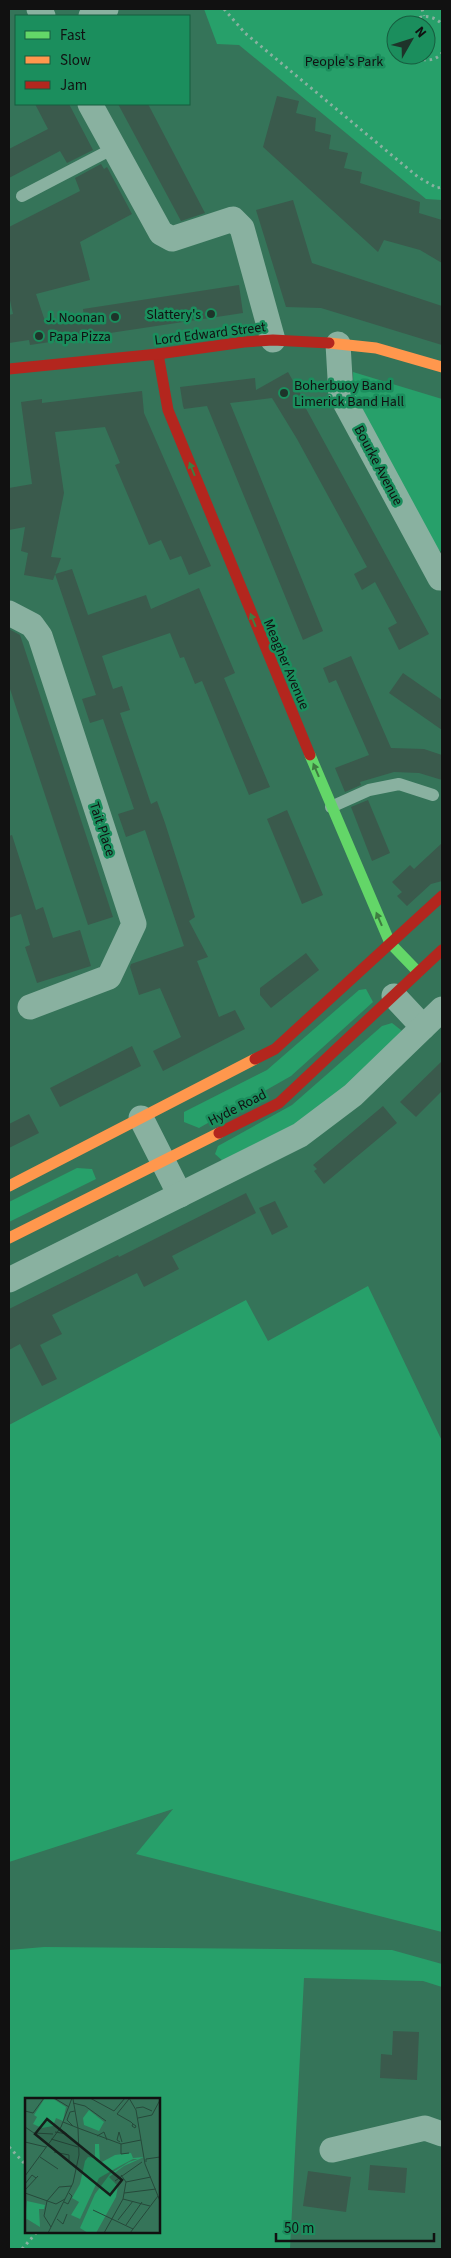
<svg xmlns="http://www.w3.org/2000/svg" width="451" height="2258" viewBox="0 0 451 2258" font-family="'Source Sans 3',sans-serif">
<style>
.green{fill:#27a06a;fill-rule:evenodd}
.building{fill:#3a5a4c}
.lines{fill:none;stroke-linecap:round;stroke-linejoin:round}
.path{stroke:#89b1a0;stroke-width:3;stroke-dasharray:2.5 4;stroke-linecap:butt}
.lane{stroke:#89b1a0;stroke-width:12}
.street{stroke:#89b1a0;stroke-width:25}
.fast{stroke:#63d668;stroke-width:11}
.slow{stroke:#ff974d;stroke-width:11}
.jam{stroke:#b3261e;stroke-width:11}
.oneway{fill:#3e7d41}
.poi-dot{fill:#1e342a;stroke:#1b8e5d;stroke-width:2}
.labels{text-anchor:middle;stroke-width:5;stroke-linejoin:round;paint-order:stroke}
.park-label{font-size:14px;fill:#111;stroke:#1b8e5d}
.poi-label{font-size:14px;fill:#111;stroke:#1b8e5d;text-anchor:end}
.street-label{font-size:14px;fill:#111;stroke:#1b8e5d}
.inset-road{fill:none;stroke:#26493a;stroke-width:1}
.view{fill:#161f1b;fill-opacity:0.15;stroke:#161f1b;stroke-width:2.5}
.inset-edge{fill:none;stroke:#111;stroke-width:2.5}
</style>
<rect width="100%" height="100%" fill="#357459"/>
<g class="green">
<path d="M204,9H442V200L426,199L239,45L217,44ZM396,25H426V55H396Z"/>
<path d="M353,372L442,399V553L430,541L354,403Z"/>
<path d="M366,989L373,1002L291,1076L199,1128L184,1122V1112L267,1070L359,990Z"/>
<path d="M392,1023L406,1034L311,1121L225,1163L215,1154L218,1146L292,1105L382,1026Z"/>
<path d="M77,1168L92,1169L96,1179L9,1222V1202Z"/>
<path d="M368,1286L442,1441V1932L136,1854L173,1809L9,1862V1425L246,1300L268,1341Z"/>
<path d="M44,1947L392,1950L442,1964V1987L423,1981L304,1978L290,2249H9V1950ZM159,2099V2232H26V2099Z"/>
</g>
<g class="building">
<path d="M277,96L299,101L296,113L316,118L315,131L331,135L329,149L348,153L344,168L362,172L360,183L420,202L419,213L442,220V263L420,250L384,240L378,252L263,147Z"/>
<path d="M35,104H69L93,150L67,163L60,151L9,178V149L48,129Z"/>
<path d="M118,104H148L205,213L181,221Z"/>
<path d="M101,164L104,169L107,167L132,214L80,242L90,280L36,294L46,324L84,318L83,309L239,285L243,313L30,345L29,340L9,343V315L13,314L9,296V227L80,191L75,178Z"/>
<path d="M293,200L312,263L442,306V345L321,308L286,307L256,210Z"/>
<path d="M288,372L306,404L304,405L429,634L399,650L388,628L397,623L375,582L362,590L354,574L367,567L297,439L272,398L230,403L323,631L303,640L207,406L184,409L183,406L180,387L255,378L256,390Z"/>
<path d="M142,391L144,413L211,566L189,575L181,556L170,560L161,540L149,545L115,465L120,463L105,427L55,432L64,493L51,557L61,558L53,580L24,575L28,553L21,551L25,527L9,530V488L32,484L21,402L42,399V403Z"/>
<path d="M72,569L88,615L146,595L151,609L199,588L235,673L224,678L270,787L249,795L202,681L195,684L184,657L180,658L170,633L102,656L113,689L122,686L130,710L120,713L151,804L157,801L165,823L195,917L189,921L208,957L197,961L219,1017L235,1010L245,1029L163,1071L153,1051L181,1037L160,988L139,995L130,967L131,964L184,946L145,830L126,837L118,814L134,809L103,719L90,723L82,699L96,695L55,574Z"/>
<path d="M9,629L20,635L113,917L88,925L9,686Z"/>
<path d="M351,656L391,748L424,749L442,755V780L419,773L394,772L360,782L361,785L345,792L335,768L369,755L336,680L329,683L323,668Z"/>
<path d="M403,673L442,700V730L389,693Z"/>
<path d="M368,800L390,853L372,861L351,807Z"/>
<path d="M287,810L323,895L302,904L267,819Z"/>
<path d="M12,835L36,910L43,907L53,938L80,930L91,966L37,983L25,947L30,945L21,914L9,918V836Z"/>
<path d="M442,843V881L431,884L407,906L397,896L402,892L392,882L410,865L414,869Z"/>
<path d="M306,953L319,970L271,1008L260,995V988Z"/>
<path d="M132,1046L141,1066L60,1107L50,1088Z"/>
<path d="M442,1061V1091L416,1117L400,1102Z"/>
<path d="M383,1106L397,1123L324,1184L314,1171L317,1169L313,1165Z"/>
<path d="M29,1114L39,1133L9,1148V1124Z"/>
<path d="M246,1193L256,1213L172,1256L179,1269L144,1287L137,1273L52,1315L62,1334L40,1345L57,1379L42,1386L20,1344L9,1350V1309L118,1255L119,1257Z"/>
<path d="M275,1201L288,1227L272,1235L259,1208Z"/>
<path d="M393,2031L419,2032L417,2080L380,2078L381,2054L392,2055Z"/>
<path d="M370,2165L407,2168L405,2193L368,2190Z"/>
<path d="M308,2171L351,2177L346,2212L303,2206Z"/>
</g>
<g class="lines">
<g class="path">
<path d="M224,9L245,33L418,177L437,188L442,187"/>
<path d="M422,9L424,16"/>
<path d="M409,25C418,14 432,14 442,24"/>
<path d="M411,55C422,61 433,63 442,53"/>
<path d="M9,2147L26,2165"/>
<path d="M22,2249L37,2232"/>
</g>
<g class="lane">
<path d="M22,196L114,148"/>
<path d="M331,807L369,790L399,784L433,795"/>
</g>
<g class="street">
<path d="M39,9L43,16"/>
<path d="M91,16L106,9"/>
<path d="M90,104L161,233L172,239L233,219L242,228L273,340"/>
<path d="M338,344L341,395L440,578H442"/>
<path d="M9,613L32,625L40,636L134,924L109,977L30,1007"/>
<path d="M394,996L423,1027"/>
<path d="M141,1118L180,1195"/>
<path d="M9,1280L300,1135L353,1095L442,1009"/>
<path d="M332,2150L425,2128L442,2134"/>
</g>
<path class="fast" d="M310,755L390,943L418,972"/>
<g class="slow">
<path d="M329,343L376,348L442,367"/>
<path d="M9,1186L255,1059"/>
<path d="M9,1238L219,1133"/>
</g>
<g class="jam">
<path d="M158,354L168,410L310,755"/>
<path d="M9,369L158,354L244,342L273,340L329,343"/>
<path d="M255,1059L275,1049L442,896"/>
<path d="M219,1133L279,1103L442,950"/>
</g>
</g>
<defs><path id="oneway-solid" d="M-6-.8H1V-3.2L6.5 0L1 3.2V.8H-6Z" transform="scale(1.25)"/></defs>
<g class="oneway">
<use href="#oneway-solid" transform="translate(192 469) rotate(-112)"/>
<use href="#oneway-solid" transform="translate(253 620) rotate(-112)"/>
<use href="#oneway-solid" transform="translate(316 770) rotate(-113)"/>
<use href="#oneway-solid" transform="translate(379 919) rotate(-113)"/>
</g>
<g class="poi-dot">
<circle cx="211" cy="314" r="5"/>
<circle cx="115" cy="317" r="5"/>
<circle cx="39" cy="336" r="5"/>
<circle cx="284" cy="393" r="5"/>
</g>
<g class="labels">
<g class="park-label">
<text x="344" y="66">People's Park</text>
</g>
<g class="poi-label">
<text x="201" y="319">Slattery's</text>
<text x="105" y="322">J. Noonan</text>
<text x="49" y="341" text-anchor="start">Papa Pizza</text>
<text x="294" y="390" text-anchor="start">Boherbuoy Band<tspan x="294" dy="16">Limerick Band Hall</tspan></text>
</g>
<g class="street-label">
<text transform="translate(210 333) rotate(-7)" y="5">Lord Edward Street</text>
<text transform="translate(379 465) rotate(62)" y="5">Bourke Avenue</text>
<text transform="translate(287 664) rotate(67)" y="5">Meagher Avenue</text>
<text transform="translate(103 829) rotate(72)" y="5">Tait Place</text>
<text transform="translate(237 1107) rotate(-27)" y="5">Hyde Road</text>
</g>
</g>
<g transform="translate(25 2098)">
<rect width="135" height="135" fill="#357459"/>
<path d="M20,0H27L41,9L38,23L31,20L28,28L17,30L8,26L12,19L9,17ZM64,12L79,24L74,33L59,27L58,20ZM70,46H74L75,65L90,57L106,55L108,60L119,59L99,68L84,79L93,88L91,99L71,135H63L55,130L70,96L85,76L104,64L113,61H108L93,69L74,80L55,121L46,117L54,104L47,100L55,86L60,63L63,59L70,60ZM2,103L20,107L19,111H14L15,129L2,121L0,123Z" fill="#27a06a"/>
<path class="inset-road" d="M29,0L44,9M65,0L89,13L100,0M104,0L111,12L120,66L135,103M104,1L92,16L106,24L108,26L111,28L110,30L107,28L108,26M48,5L60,8L81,23M111,10L118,9L127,13M0,13L8,15L19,0M113,20L127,17L135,2M38,24L53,30L48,1M48,28L42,22L45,14L50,13M0,29L9,35L28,36M30,34L42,36L35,31M72,38L79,34L82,42M26,41L53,49M0,44L21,49M95,44L92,42L94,34L97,44M96,46V56L104,55M29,54L44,57V63M15,59L33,71M121,64V61L135,59M0,78L36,29L47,0M90,83L117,64M101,84L126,79M0,86L7,77L11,80M0,92L13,78M0,95L31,106L40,101M99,95L131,91M98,101L125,108M39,104L43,106L47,98L44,95M68,112L108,131M32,121L38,126L42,116M93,122L108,103M101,127L117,104M26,129L19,118L22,103L34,89L47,88M23,135L48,85L54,57L53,30L96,46L116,42M79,135L98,101L101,84L96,77M105,135L133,98"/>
<path class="view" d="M22,21L97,82L85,97L10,36Z"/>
<rect width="135" height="135" class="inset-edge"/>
</g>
<rect width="451" height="2258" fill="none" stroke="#111111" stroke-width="20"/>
<rect x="15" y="15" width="175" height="90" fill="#1b8e5d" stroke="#175c3f"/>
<rect x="25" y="31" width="25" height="8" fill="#63d668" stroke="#175c3f"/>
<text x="60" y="40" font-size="15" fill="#111111">Fast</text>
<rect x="25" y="56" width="25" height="8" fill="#ff974d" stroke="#175c3f"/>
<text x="60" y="65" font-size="15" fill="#111111">Slow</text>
<rect x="25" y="81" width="25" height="8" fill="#b3261e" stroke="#175c3f"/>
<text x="60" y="90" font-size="15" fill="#111111">Jam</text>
<g transform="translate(411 40) rotate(51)"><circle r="24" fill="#1b8e5d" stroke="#175c3f"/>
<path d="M0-4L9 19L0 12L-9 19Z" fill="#1e342a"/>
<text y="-8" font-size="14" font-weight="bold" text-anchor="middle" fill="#111111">N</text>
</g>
<path d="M276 2233v8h158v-8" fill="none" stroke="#111111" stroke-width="2.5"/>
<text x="284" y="2233" font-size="15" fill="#111111" stroke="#1b8e5d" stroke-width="4" paint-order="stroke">50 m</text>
</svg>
